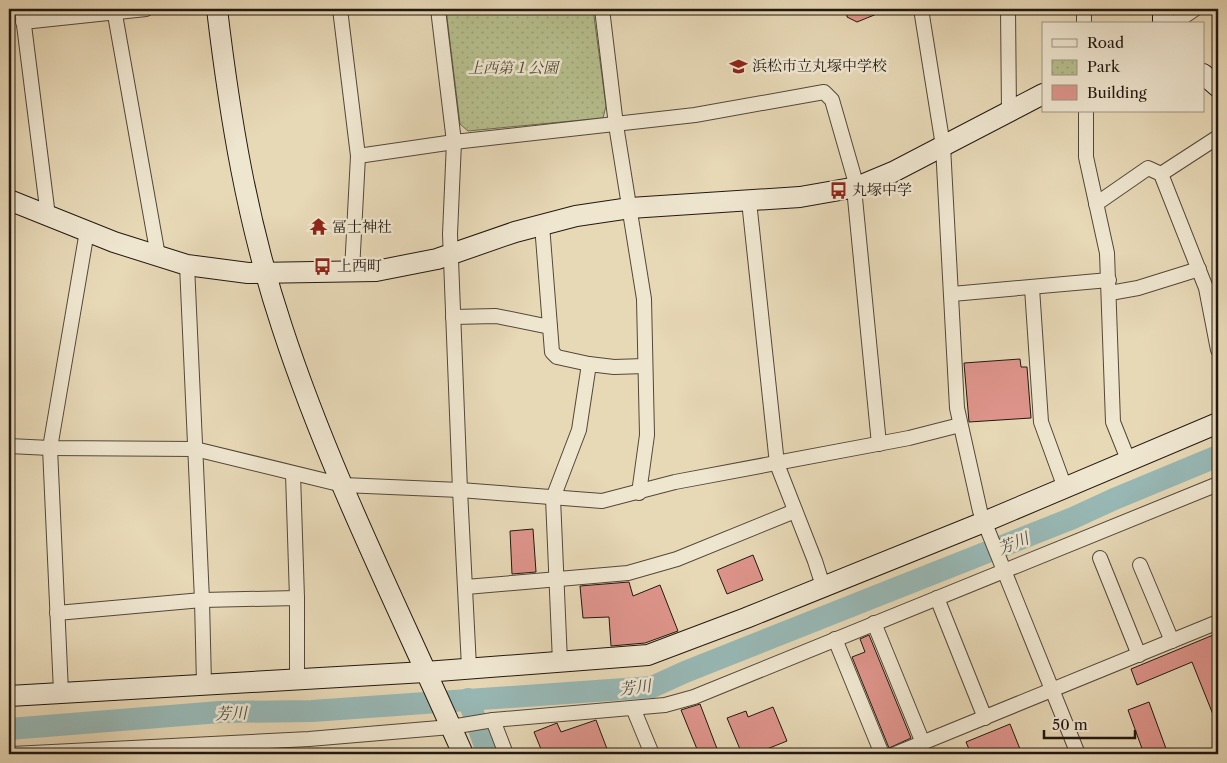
<svg xmlns="http://www.w3.org/2000/svg" width="1227" height="763" viewBox="0 0 1227 763" font-family="'Libre Caslon Text','Noto Serif JP',serif">
<style>
.park{fill:url(#park-dots);stroke:#6c6b4f}
.lines{fill:none;stroke-linecap:round;stroke-linejoin:round}
.river{stroke:#98b8b5;stroke-width:22}
.building{fill:#de948b;stroke:#221811}
.street-casing{stroke:#53483a;stroke-width:16}
.secondary-casing{stroke:#221811;stroke-width:22}
.street{stroke:#efe6d0;stroke-width:14}
.secondary{stroke:#efe6d0;stroke-width:20}
.labels{text-anchor:middle;stroke-width:5;stroke-linejoin:round;paint-order:stroke}
.poi-label{font-size:15px;fill:#221811;stroke:#efe6d0;text-anchor:start}
.park-label{font-size:15px;font-style:italic;fill:#4e4a36;stroke:#efe6d0}
.water-label{font-size:16px;font-style:italic;fill:#4b504a;stroke:#efe6d0}
</style>
<defs>
<pattern id="park-dots" width="8" height="8" patternUnits="userSpaceOnUse" patternTransform="scale(1.25)"><rect width="8" height="8" fill="#b6be8d"/><path d="M2 2h.1M6 6h.1" fill="none" stroke="#9ca379" stroke-width="1.8" stroke-linecap="round"/></pattern>
</defs>
<rect width="100%" height="100%" fill="#e7d8b6"/>
<filter id="stains"><feTurbulence type="fractalNoise" baseFrequency=".004" numOctaves="4"/><feColorMatrix values="0 0 0 0 .2 0 0 0 0 .09 0 0 0 0 .02 0 0 0 .5 -.17"/></filter>
<radialGradient id="worn" r=".72"><stop offset=".6" stop-color="#630" stop-opacity="0"/><stop offset="1" stop-color="#630" stop-opacity=".3"/></radialGradient>
<path class="park" d="M446,9H593L606,106L603,118L468,131L460,124Z"/>
<g class="lines">
<g class="river">
<path d="M468,699L488,754"/>
<path d="M9,729L220,712L312,711L652,687L685,672L1073,518L1112,500L1218,456"/>
</g>
</g>
<g class="building">
<path d="M847,9H889L857,22L847,17Z"/>
<path d="M1020,359L1021,367H1027L1031,418L969,422L964,363Z"/>
<path d="M533,529L536,572L512,574L510,531Z"/>
<path d="M753,555L763,580L727,594L717,570Z"/>
<path d="M629,582L633,596L660,585L678,631L645,643L611,646L609,617L583,618L580,586Z"/>
<path d="M1218,633V727L1192,662L1137,685L1131,669Z"/>
<path d="M869,635L911,738L889,748L852,657L865,652L860,639Z"/>
<path d="M1149,702L1168,754H1144L1128,710Z"/>
<path d="M700,704L719,754H699L681,710Z"/>
<path d="M773,707L787,741L762,751L763,754H742L727,718L746,711L748,717Z"/>
<path d="M596,720L609,754H543L534,732L557,723L561,732Z"/>
<path d="M1010,724L1022,754H971L966,742Z"/>
</g>
<g class="lines">
<defs>
<g id="street">
<path d="M22,9L48,216"/>
<path d="M114,9L158,256"/>
<path d="M340,9L358,156L352,271"/>
<path d="M438,9L454,142L450,234L460,490L469,667"/>
<path d="M602,9L616,125L644,299L647,435L639,493"/>
<path d="M921,9L943,146L957,408L980,511L1078,754"/>
<path d="M1008,9L1009,112"/>
<path d="M1084,9V24"/>
<path d="M23,22L146,9"/>
<path d="M1173,24L1195,9"/>
<path d="M1086,111V157L1107,253L1113,422L1129,462"/>
<path d="M358,156L454,142L695,115L824,92L832,100L857,187"/>
<path d="M1161,174L1218,137"/>
<path d="M854,188L879,444"/>
<path d="M749,201L777,464L815,561L823,586"/>
<path d="M1096,204L1148,168L1161,174L1206,288L1218,350"/>
<path d="M542,225L552,352L557,357L589,364"/>
<path d="M187,265L202,600L204,684"/>
<path d="M1032,288L1041,422L1065,488"/>
<path d="M1110,293L1138,288L1199,269"/>
<path d="M952,294L1109,280"/>
<path d="M453,317L496,316L550,327"/>
<path d="M9,446L50,448L195,449L343,485L460,490L602,501L675,482L909,438L960,425"/>
<path d="M293,474L297,598"/>
<path d="M1100,558L1139,655"/>
<path d="M1140,565L1172,641"/>
<path d="M466,587L628,573L677,559L795,511"/>
<path d="M937,598L985,718"/>
<path d="M57,613L202,600L297,598V679"/>
<path d="M874,623L923,743"/>
<path d="M835,639L882,754"/>
<path d="M560,662L553,498L579,430L589,364L614,367L645,366"/>
<path d="M61,692L50,448L87,231"/>
<path d="M633,708L652,754"/>
<path d="M493,720L506,754"/>
<path d="M12,754L309,739L451,727L493,720L665,705L694,697L1218,484"/>
<path d="M231,754L255,744"/>
<path d="M895,754L1218,622"/>
</g>
<g id="secondary">
<path d="M217,9C230,118 247,222 282,327C330,474 401,613 463,754"/>
<path d="M1163,9V24"/>
<path d="M1203,74L1218,87"/>
<path d="M9,200L114,242L187,265L248,273L376,271L437,259L515,232L576,216L630,208L800,197L857,187L893,172L1043,94"/>
<path d="M9,696L425,672L648,655L746,618L984,522L1218,423"/>
</g>
</defs>
<use href="#street" class="street-casing"/>
<use href="#secondary" class="secondary-casing"/>
<use href="#street" class="street"/>
<use href="#secondary" class="secondary"/>
</g>
<defs>
<symbol id="school-bare" viewBox="-9 -9 18 18"><path d="M0-5L7-2L0 1L-7-2ZM-4 1L0 2.5L4 1V4Q0 6-4 4Z" fill="#8f2418" stroke="#efe6d0" stroke-width="2.5" paint-order="stroke"/></symbol>
<symbol id="bus-bare" viewBox="-9 -9 18 18"><path d="M-5-6H5V4H4V6H2V4H-2V6H-4V4H-5ZM-3.5-4V0h7V-4ZM-3.5 1.2v1.5H-2V1.2ZM2 1.2v1.5H3.5V1.2Z" fill="#8f2418" stroke="#efe6d0" stroke-width="2.5" paint-order="stroke"/></symbol>
<symbol id="temple-bare" viewBox="-9 -9 18 18"><path d="M0-6L5-2H3V0L6.5 2.5H4V6H1.5V3h-3V6H-4V2.5H-6.5L-3 0V-2H-5Z" fill="#8f2418" stroke="#efe6d0" stroke-width="2.5" paint-order="stroke"/></symbol>
</defs>
<g fill-rule="evenodd">
<use href="#school-bare" x="726" y="54" width="25" height="25"/>
<use href="#bus-bare" x="826" y="178" width="25" height="25"/>
<use href="#temple-bare" x="306" y="214" width="25" height="25"/>
<use href="#bus-bare" x="310" y="254" width="25" height="25"/>
</g>
<g class="labels">
<g class="poi-label">
<text x="752" y="71">浜松市立丸塚中学校</text>
<text x="852" y="195">丸塚中学</text>
<text x="332" y="232">冨士神社</text>
<text x="337" y="271">上西町</text>
</g>
<g class="park-label">
<text x="513" y="73">上西第１公園</text>
</g>
<g class="water-label">
<text transform="translate(1013 543) rotate(-22)" y="6">芳川</text>
<text transform="translate(635 687) rotate(-7)" y="6">芳川</text>
<text transform="translate(231 713) rotate(-2)" y="6">芳川</text>
</g>
</g>
<rect width="1227" height="763" fill="none" stroke="#e7d8b6" stroke-width="30"/>
<rect x="10" y="10" width="1207" height="743" fill="none" stroke="#221811" stroke-width="2.5"/>
<rect x="15" y="15" width="1197" height="733" fill="none" stroke="#221811"/>
<rect x="1042" y="22" width="162" height="90" fill="#efe6d0" stroke="#9d9484"/>
<rect x="1052" y="39" width="25" height="8" fill="#efe6d0" stroke="#9d9484"/>
<text x="1087" y="48" font-size="15" fill="#221811">Road</text>
<rect x="1052" y="60" width="25" height="15" fill="url(#park-dots)" stroke="#9d9484"/>
<text x="1087" y="72" font-size="15" fill="#221811">Park</text>
<rect x="1052" y="85" width="25" height="15" fill="#de948b" stroke="#9d9484"/>
<text x="1087" y="98" font-size="15" fill="#221811">Building</text>
<path d="M1044 730v8h91v-8" fill="none" stroke="#221811" stroke-width="2.5"/>
<text x="1052" y="730" font-size="15" fill="#221811" stroke="#efe6d0" stroke-width="4" paint-order="stroke">50 m</text>
<rect width="100%" height="100%" filter="url(#stains)"/>
<rect width="100%" height="100%" fill="url(#worn)"/>
</svg>
